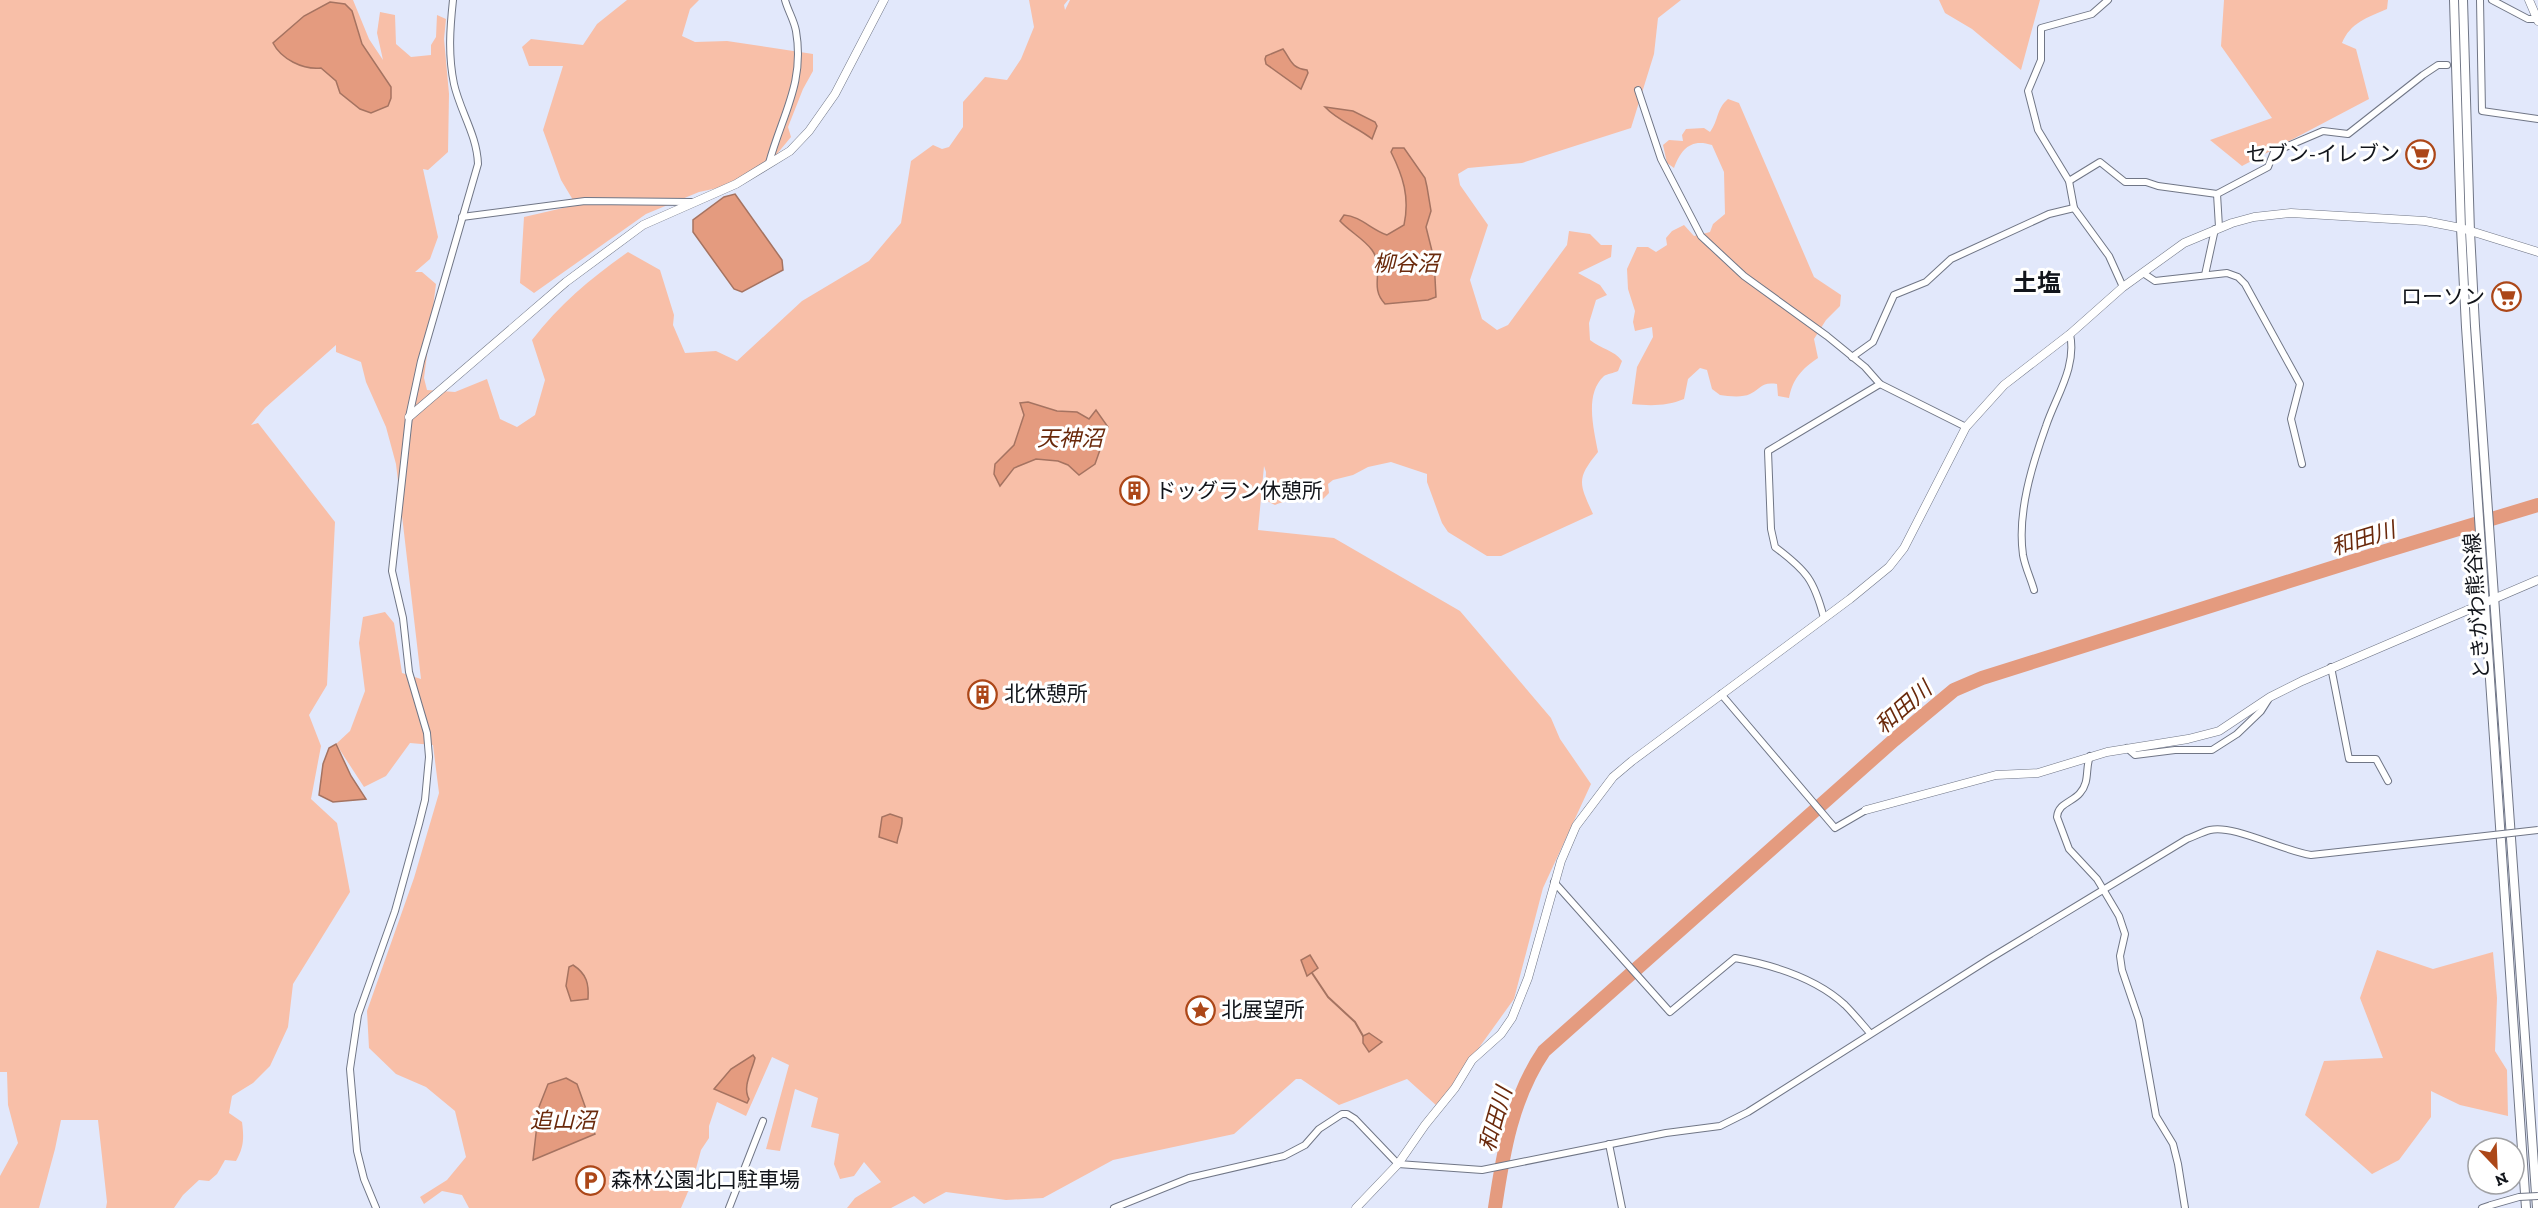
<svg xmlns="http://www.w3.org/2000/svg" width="2538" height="1208" viewBox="0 0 2538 1208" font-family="'Zilla Slab','Noto Sans JP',serif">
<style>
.green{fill:#f8bfa8}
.water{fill:#e49b7f;stroke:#a57361;stroke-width:1.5}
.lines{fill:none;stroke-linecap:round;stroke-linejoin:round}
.stream{stroke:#a57361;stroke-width:2}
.river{stroke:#e49b7f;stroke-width:14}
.minor-casing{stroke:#707686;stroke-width:8}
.tertiary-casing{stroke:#707686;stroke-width:9}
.secondary-casing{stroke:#707686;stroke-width:10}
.minor{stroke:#fff;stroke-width:6}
.tertiary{stroke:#fff;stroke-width:8}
.secondary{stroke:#fff;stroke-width:8}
.minor-bridge-casing{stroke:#707686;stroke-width:8;stroke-linecap:butt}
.minor-bridge{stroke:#fff;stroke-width:6}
.labels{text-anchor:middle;stroke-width:6;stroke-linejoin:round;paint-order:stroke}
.poi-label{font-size:21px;fill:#12151b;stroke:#fff;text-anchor:start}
.street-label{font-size:21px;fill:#12151b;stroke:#fff}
.water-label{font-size:22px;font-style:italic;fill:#6a290b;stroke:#fff}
.quarter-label{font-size:24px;font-weight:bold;fill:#12151b;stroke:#fff}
</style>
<rect width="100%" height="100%" fill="#e2e8fb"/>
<g class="green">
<path d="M0,0H353L369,39L383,60L377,33L380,12L395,15L396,44L411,57L431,55V45L436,37L437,15L446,19L444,39L449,94L448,152L428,170L423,169L438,237L430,259L415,272H422L436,284L424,378L427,390L455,392L487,379L500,419L517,427L535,415L545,380L532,340C560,304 591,278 628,252L660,270L674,315L673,325L685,353L716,351L737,361L802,301L869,261L901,223L911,161L933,145L942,149L949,147L963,127V102L985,77L1007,80L1021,59L1034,27L1029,0H1068L1064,5L1065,10L1070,0H1681L1658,18L1654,54L1631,128L1522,163L1468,168L1458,174L1460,185L1488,225L1470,280L1482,319L1497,330L1508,325L1567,245L1569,231L1590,234L1601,245H1612L1611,257L1578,273L1600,285L1607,295L1596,300L1589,323L1590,340C1601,349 1614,350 1622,361L1618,371C1614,373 1607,374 1604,376C1584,394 1594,430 1598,452C1576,479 1579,483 1593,514L1501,556H1487L1448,532L1442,523L1427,482V474L1391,462L1368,467L1353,475L1333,480L1328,484L1329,493L1322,500C1309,496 1288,500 1275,505L1265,500L1266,472L1264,466L1258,530L1334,538L1460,611L1551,718L1560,739L1591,784L1543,888L1514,999L1437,1106L1407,1079L1339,1105L1301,1079H1296L1234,1134L1113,1160L1043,1198L1006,1200L946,1192L924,1204L914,1196L891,1208H847L855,1198L881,1182L864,1162L854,1176L840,1179L834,1164L839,1134L811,1127L818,1098L795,1089L780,1151L766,1149L789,1065L772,1057L746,1116L717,1102L709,1126V1138L701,1150L693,1180L681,1208H469L462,1195L442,1191L424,1204L420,1197L447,1180L466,1157L455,1111L426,1087L396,1074L369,1048L367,1011L414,878L439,793L433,745L410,743L386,776L364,787L336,744L350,731L365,691L359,643L363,617L385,612L394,623L402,673L421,679L396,464L386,427L366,382L361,362L336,352V345L265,408L251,425L258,423L335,522L327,685L309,715L321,746L311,799L337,823L350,892L293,984L288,1027L270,1066L253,1083L232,1096L229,1113L242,1122C244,1138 244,1147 236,1161L225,1160L217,1174L209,1181L199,1180L183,1195L174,1208H106L107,1202L98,1120H61L55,1149L39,1208H0V1176L18,1143L8,1105L7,1072H0Z"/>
<path d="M627,0H699L690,9L682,36L695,42L727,41L813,54V71L803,89L788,127L791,137L762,172L736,184L699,192L646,214L534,293L520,283L524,217L576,205L561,180L543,130L563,66H529L522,47L531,39L583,45L597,24Z"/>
<path d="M1939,0H2040L2021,70L1972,29L1945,13Z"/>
<path d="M2224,0H2388L2387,9C2368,17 2350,23 2342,43L2356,49L2369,99L2242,166L2210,140L2272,118L2221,46Z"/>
<path d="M1728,99L1739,103L1814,277L1841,295L1840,306L1826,320L1814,339L1818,358C1802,369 1793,378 1789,398L1778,396L1777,384C1760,382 1763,388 1750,394C1742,398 1728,396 1720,395L1712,389L1707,370L1700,368L1688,379L1684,399C1667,406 1651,406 1632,404L1637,367L1653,337L1652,327L1635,331L1633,322L1635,311L1628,289L1627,269L1637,247H1648L1656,252L1667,245L1666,238L1672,231L1684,225L1694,236L1710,232L1713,224L1725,214L1724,172L1712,145C1690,138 1681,150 1674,168L1667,163L1663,145L1669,140L1683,141L1682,135L1686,129L1704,128L1710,132C1719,120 1716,109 1728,99Z"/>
<path d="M2377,950L2433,969L2493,952L2497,998L2495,1051L2507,1070L2508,1116L2460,1105L2431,1091V1117L2399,1160L2372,1174L2305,1115L2324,1061L2383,1058L2360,998Z"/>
</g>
<g class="water">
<path d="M330,2L345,4L352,11L362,44L391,87V98L388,106L371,113L360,109L340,93L336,81L321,68C303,70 281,59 273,43L304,16Z"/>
<path d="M1283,49C1291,60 1291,68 1307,70L1308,73L1301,89L1266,64L1265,59L1266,56Z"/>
<path d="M1325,107L1353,111L1375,122L1377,126L1372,139C1357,127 1338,121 1325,107Z"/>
<path d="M1393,148H1404L1425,178L1427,187L1431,211L1426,227L1434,259L1436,297L1428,300L1385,304C1368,286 1386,270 1372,250C1364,239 1349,231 1340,221L1344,215C1360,216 1372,230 1387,235L1404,225C1410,197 1403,176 1391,152Z"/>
<path d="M735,194L782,260L783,270L742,292L734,289L693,232V220L724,197Z"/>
<path d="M1028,402L1057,411L1077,412L1089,419L1096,410L1108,427L1095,464L1079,475L1068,465L1058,461L1036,459L1014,468L1000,486L994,474L995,464L1014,445L1024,415L1020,403Z"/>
<path d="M336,744L351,776L366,799L333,802L319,795L323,764L329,748Z"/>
<path d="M890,814L902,818C903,827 898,834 897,843L879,837L882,817Z"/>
<path d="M1310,955L1318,968L1307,976L1301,960Z"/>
<path d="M573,965C587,974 589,984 588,999L571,1001L566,986L569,967Z"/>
<path d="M1369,1033L1382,1042L1369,1052L1363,1043V1036Z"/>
<path d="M753,1055L755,1058C752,1071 742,1087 749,1099L747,1103L714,1089L731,1069Z"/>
<path d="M566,1078L577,1084L595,1134L533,1160L539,1107L548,1084Z"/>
</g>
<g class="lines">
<path class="stream" d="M1312,973L1328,997L1355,1022L1363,1036"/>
<path class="river" d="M1495,1208C1503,1153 1512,1098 1544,1051L1894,740L1954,690L1982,678L2379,553L2538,505"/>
<defs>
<g id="minor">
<path d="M2108,0L2092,14L2041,28V60L2028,91L2038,130L2069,181L2074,208L2109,256L2123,287"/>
<path d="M2480,0L2482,111L2538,119"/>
<path d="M2492,0L2528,19H2537"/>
<path d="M1638,90L1661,159L1701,236L1744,276L1827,336L1865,367L1880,384L1966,427"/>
<path d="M769,163C782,115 805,83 796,31C794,20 788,11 785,0"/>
<path d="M2069,181L2100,162L2125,182H2146L2158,186L2217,194L2268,167L2274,152L2323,131L2348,134L2423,75L2438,65H2447"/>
<path d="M2217,194L2219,227"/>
<path d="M462,217L585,201L691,202"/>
<path d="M2143,273L2155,281L2227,273L2238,277L2245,284L2300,384L2291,419L2302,464"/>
<path d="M2205,275L2215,229"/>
<path d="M1852,357L1873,342L1894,295L1926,282L1951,259L2049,214L2074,208"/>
<path d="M2034,590C2031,579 2025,567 2023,555C2017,513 2032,465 2046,426C2056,396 2077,367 2070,334"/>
<path d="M1824,618C1814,580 1807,571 1775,547L1771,529L1768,451L1880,384"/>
<path d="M2331,667L2349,759H2376L2388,781"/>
<path d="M1721,694L1835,828L1866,810"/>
<path d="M2127,748L2135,755L2175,750H2212L2237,734L2261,711L2268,700"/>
<path d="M2090,756C2085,769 2090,782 2080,793C2073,802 2058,803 2057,817L2069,849L2097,879L2119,916L2125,934L2120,956L2122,970L2139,1020L2156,1116L2173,1144L2178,1164L2185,1208"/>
<path d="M1554,882L1670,1012L1735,958C1773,965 1816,978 1845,1005C1854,1014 1862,1024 1870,1033"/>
<path d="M1609,1144L1622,1208"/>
<path d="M376,1208L364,1179L357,1151L350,1069L358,1015L395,911L419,824L425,800L429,757L427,733L409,672L403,618L392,571L409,417L421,361L478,164C477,135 460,111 454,84C448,55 450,28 453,0"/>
<path d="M729,1208L763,1121"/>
<path d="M1114,1208L1189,1178L1284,1156L1305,1145L1319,1129L1342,1114H1347L1355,1119L1398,1164L1482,1170L1666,1133L1720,1126L1748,1112L1989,959L2187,839C2195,836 2202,832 2210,830C2233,824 2283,851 2311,855L2476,837"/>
<path d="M2482,1208L2491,1205"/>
</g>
<g id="tertiary">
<path d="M2529,0L2538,21"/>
<path d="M409,417L566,282L643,225L736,184L790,151L809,131L835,94L884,0"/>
<path d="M1866,810L1996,775L2038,773L2107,752L2188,739L2219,731L2270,697L2302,681L2538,580"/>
<path d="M1356,1208L1398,1164L1425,1125L1455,1088L1472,1060L1501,1034L1512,1018L1528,978L1561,861L1576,826L1613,777L1632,761L1850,599L1889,567L1904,548L1966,427L2004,385L2070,334L2123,287L2184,243L2232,223L2254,217L2291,213L2425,221L2461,228L2538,252"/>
</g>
<g id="secondary">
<path d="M2454,0L2461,228L2466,327L2526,1208"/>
<path d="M2463,0L2470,232L2475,326L2537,1208"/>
</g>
</defs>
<use href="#minor" class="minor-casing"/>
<use href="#tertiary" class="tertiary-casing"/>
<use href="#secondary" class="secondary-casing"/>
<use href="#minor" class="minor"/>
<use href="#tertiary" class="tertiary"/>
<use href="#secondary" class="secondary"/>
<defs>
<g id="minor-bridge">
<path d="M2476,837L2538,830"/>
<path d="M2491,1205L2519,1197L2538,1196"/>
</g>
</defs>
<use href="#minor-bridge" class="minor-bridge-casing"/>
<use href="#minor-bridge" class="minor-bridge"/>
</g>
<defs>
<symbol id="supermarket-ring" viewBox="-11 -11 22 22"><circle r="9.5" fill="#fff" stroke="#ac4718" stroke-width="1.5"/><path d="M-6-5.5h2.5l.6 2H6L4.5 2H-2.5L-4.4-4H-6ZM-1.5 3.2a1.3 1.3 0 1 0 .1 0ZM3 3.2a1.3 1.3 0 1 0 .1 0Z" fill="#ac4718"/></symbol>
<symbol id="building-ring" viewBox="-11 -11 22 22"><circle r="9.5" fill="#fff" stroke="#ac4718" stroke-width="1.5"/><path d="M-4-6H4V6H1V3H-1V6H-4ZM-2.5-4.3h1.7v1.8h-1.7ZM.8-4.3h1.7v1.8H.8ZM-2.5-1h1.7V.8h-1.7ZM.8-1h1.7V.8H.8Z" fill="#ac4718"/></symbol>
<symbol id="sight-ring" viewBox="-11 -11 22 22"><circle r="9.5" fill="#fff" stroke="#ac4718" stroke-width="1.5"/><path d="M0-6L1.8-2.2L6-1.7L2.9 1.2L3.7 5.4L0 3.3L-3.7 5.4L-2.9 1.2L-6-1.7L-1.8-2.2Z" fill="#ac4718"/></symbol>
<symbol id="parking-ring" viewBox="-11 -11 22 22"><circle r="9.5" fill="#fff" stroke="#ac4718" stroke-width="1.5"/><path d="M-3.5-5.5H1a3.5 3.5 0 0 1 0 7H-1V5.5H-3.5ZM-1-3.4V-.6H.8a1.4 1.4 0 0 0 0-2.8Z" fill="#ac4718"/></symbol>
</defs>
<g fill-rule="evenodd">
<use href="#supermarket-ring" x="2404" y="138" width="33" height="33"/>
<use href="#supermarket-ring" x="2490" y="280" width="33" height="33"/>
<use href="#building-ring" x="1118" y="474" width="33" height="33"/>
<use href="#building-ring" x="966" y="678" width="33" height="33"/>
<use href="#sight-ring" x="1184" y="994" width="33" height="33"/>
<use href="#parking-ring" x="574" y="1164" width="33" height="33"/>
</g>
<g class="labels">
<g class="poi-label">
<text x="2400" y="161" text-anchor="end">セブン-イレブン</text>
<text x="2485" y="304" text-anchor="end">ローソン</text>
<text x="1155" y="498">ドッグラン休憩所</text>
<text x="1004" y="701">北休憩所</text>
<text x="1221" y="1017">北展望所</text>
<text x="611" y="1187">森林公園北口駐車場</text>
</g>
<g class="street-label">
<text transform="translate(2477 606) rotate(-94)" y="7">ときがわ熊谷線</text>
</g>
<g class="water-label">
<text x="1406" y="271">柳谷沼</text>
<text x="1070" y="446">天神沼</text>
<text transform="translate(2363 538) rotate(-17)" y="8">和田川</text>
<text transform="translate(1903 707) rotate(-41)" y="8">和田川</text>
<text transform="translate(1495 1119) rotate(-74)" y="8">和田川</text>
<text x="563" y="1128">追山沼</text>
</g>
<g class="quarter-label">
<text x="2037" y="291">土塩</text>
</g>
</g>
<g transform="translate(2496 1166) rotate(157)"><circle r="28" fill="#ffffff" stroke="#a0a1a4" stroke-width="1.5"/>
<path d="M0-4.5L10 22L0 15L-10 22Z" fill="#ac4718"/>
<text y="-9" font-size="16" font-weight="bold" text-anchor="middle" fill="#12151b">N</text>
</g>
</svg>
